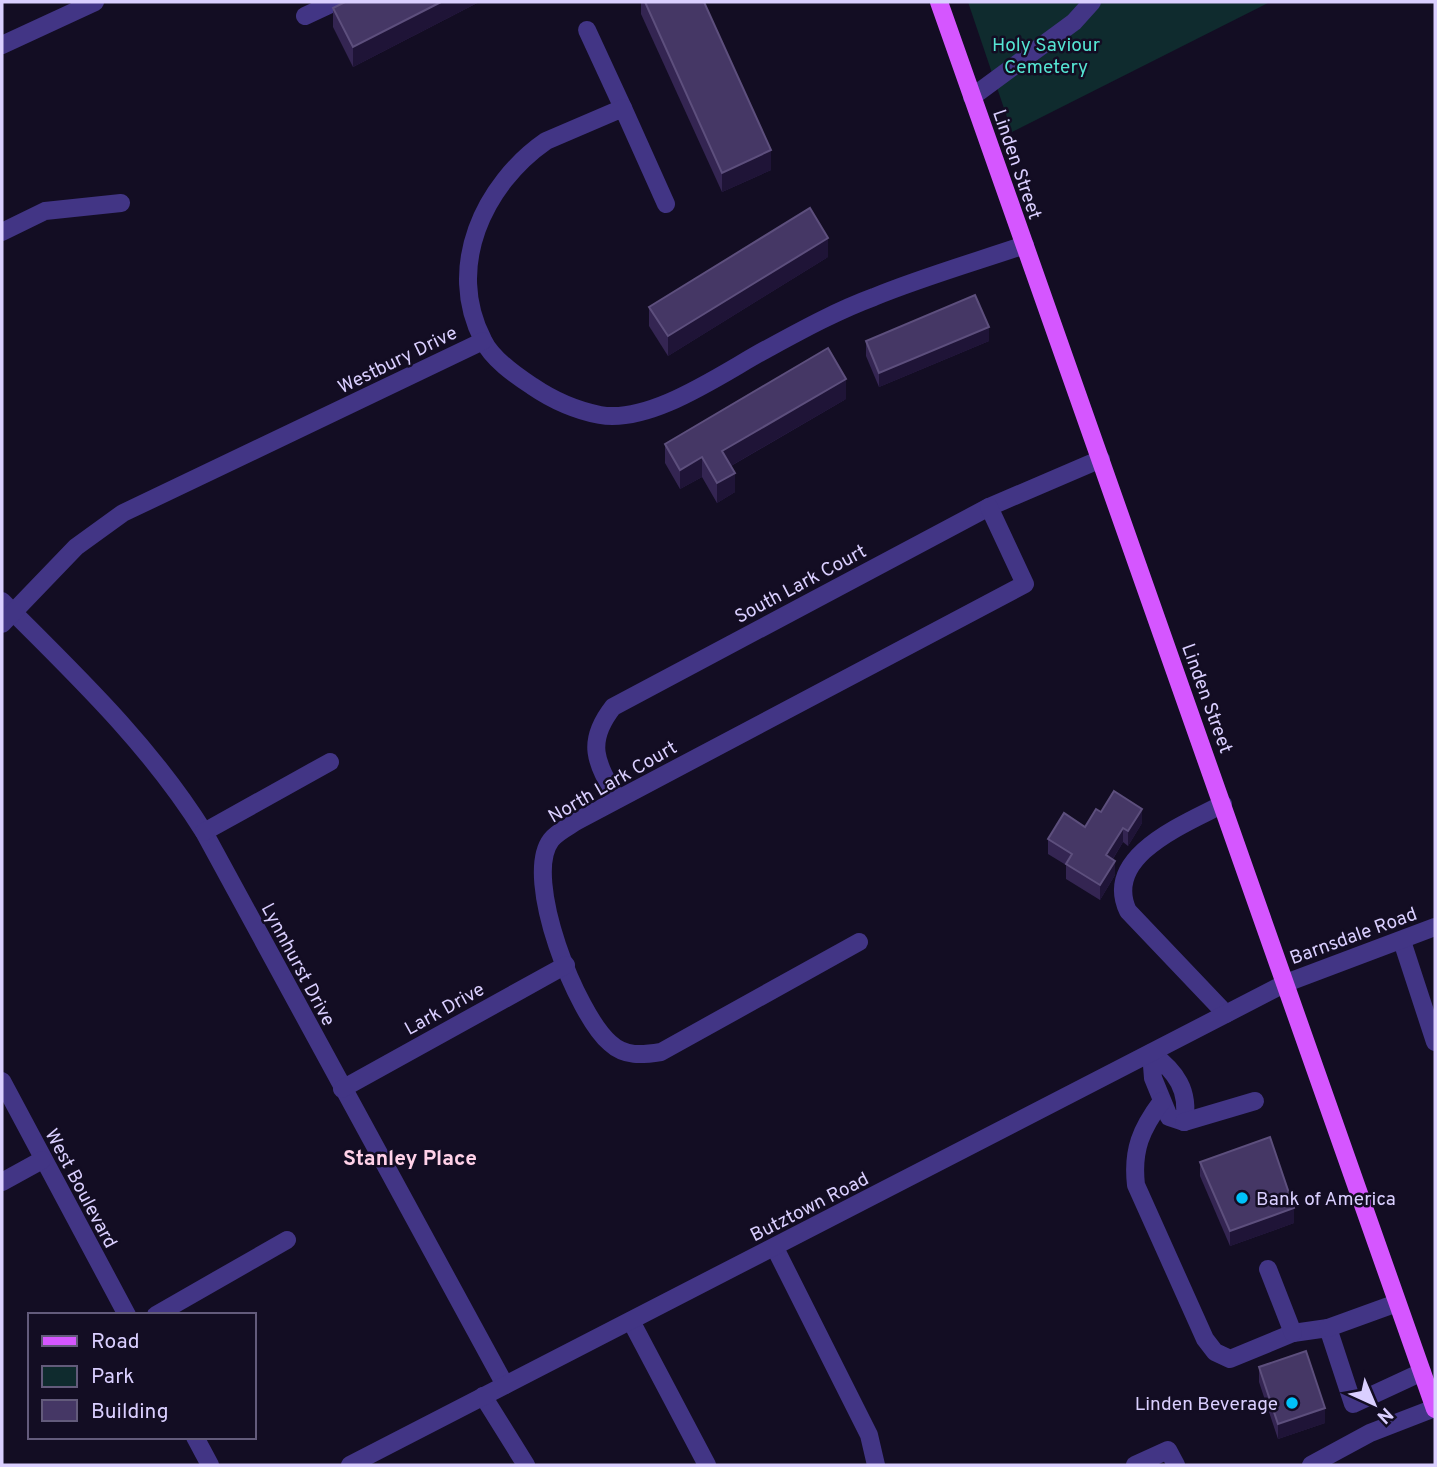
<svg xmlns="http://www.w3.org/2000/svg" width="1437" height="1467" viewBox="0 0 1437 1467" font-family="Overpass,sans-serif">
<style>
.green{fill:#0f2b2e}
.lines{fill:none;stroke-linecap:round;stroke-linejoin:round}
.minor{stroke:#423585;stroke-width:18}
.major{stroke:#d556ff;stroke-width:18}
.wall{fill:#342552}
.shaded-wall{fill:#1f1437}
.building{fill:#453765;stroke:#5d4f7d;stroke-width:2}
.poi-dot{fill:#00c2fa;stroke:#130d23;stroke-width:2.5}
.labels{text-anchor:middle;stroke-width:5;stroke-linejoin:round;paint-order:stroke}
.park-label{font-size:19px;fill:#55e5d3;stroke:#130d23}
.street-label{font-size:19px;fill:#dacfff;stroke:#130d23}
.poi-label{font-size:19px;fill:#dacfff;stroke:#130d23;text-anchor:start}
.neighbourhood-label{font-size:21px;font-weight:bold;fill:#ffd1e8;stroke:#130d23}
</style>
<rect width="100%" height="100%" fill="#130d23"/>
<path class="green" d="M968,2H1270L1012,132Z"/>
<g class="lines">
<g class="minor">
<path d="M305,16L335,2"/>
<path d="M587,30L623,108"/>
<path d="M2,45L95,2"/>
<path d="M972,97L1074,22L1092,2"/>
<path d="M666,204L623,108L546,141C484,184 445,267 483,340C492,359 515,375 532,386C554,401 574,410 600,415C651,424 721,374 765,350C800,331 836,311 874,297C923,277 975,262 1025,245"/>
<path d="M2,232L45,211L121,203"/>
<path d="M2,601C75,674 149,744 204,832L505,1385"/>
<path d="M2,624L76,547L123,513L483,341"/>
<path d="M617,799C596,762 585,743 613,707L989,507L1101,459"/>
<path d="M1223,804C1185,824 1102,856 1128,911L1226,1014"/>
<path d="M204,832L330,762"/>
<path d="M1402,941L1435,1042"/>
<path d="M859,942L661,1052C642,1055 625,1057 610,1043C577,1015 522,878 551,840C557,832 570,826 577,821L1025,584L989,507"/>
<path d="M1151,1053C1176,1071 1190,1091 1184,1122L1169,1117L1153,1078Z"/>
<path d="M2,1081L127,1315"/>
<path d="M342,1089L566,965"/>
<path d="M1162,1101C1141,1129 1132,1150 1136,1185L1205,1339L1215,1352L1230,1359L1293,1333L1328,1328L1353,1404L1422,1372"/>
<path d="M1184,1122L1255,1101"/>
<path d="M2,1182L42,1160"/>
<path d="M775,1248L869,1435L876,1465"/>
<path d="M1268,1269L1293,1333"/>
<path d="M156,1315L287,1240"/>
<path d="M631,1321L707,1465"/>
<path d="M1328,1328L1397,1303"/>
<path d="M483,1396L526,1465"/>
<path d="M195,1437L210,1465"/>
<path d="M350,1465L1286,983L1435,927"/>
<path d="M1135,1465L1168,1450L1176,1465"/>
<path d="M1311,1465L1370,1433L1435,1408"/>
</g>
<path class="major" d="M939,2L1435,1409"/>
</g>
<g class="wall">
<path d="M345,2H479L353,67L333,27V8Z"/>
<path d="M641,2H704L771,170L722,192L641,14Z"/>
<path d="M828,257L668,356L649,326V307Z"/>
<path d="M866,341H989L879,387L866,356Z"/>
<path d="M846,399L731,466L735,492L717,503L702,477L680,489L665,463V444Z"/>
<path d="M1101,812L1142,823L1128,846L1123,842L1113,859L1115,875L1100,900L1066,879V865L1048,854V839L1085,827Z"/>
<path d="M1200,1162L1294,1223L1230,1246L1200,1176Z"/>
<path d="M1259,1367L1325,1423L1278,1439L1259,1382Z"/>
</g>
<g class="shaded-wall">
<path d="M441,2H479L353,67V47Z"/>
<path d="M771,150V170L722,192V173Z"/>
<path d="M828,238V257L668,356V336Z"/>
<path d="M989,327V341L879,387V373Z"/>
<path d="M846,379V399L722,471V451Z"/>
<path d="M702,457V477L680,489V470Z"/>
<path d="M735,473V492L717,503V483Z"/>
<path d="M1142,809V823L1128,846V831Z"/>
<path d="M1123,828V842L1106,870V855Z"/>
<path d="M1115,861V875L1100,900V885Z"/>
<path d="M1294,1208V1223L1230,1246V1231Z"/>
<path d="M1325,1408V1423L1278,1439V1424Z"/>
</g>
<g class="building">
<path d="M345,2H441L353,47L333,8Z"/>
<path d="M645,2H704L771,150L722,173Z"/>
<path d="M810,208L828,238L668,336L649,307Z"/>
<path d="M975,295L989,327L879,373L866,341Z"/>
<path d="M828,348L846,379L722,451L735,473L717,483L702,457L680,470L665,444Z"/>
<path d="M1114,791L1142,809L1128,831L1123,828L1106,855L1115,861L1100,885L1066,864L1072,854L1048,839L1064,813L1085,827L1096,809L1101,812Z"/>
<path d="M1270,1137L1294,1208L1230,1231L1200,1162Z"/>
<path d="M1306,1351L1325,1408L1278,1424L1259,1367Z"/>
</g>
<g class="poi-dot">
<circle cx="1242" cy="1198" r="7"/>
<circle cx="1292" cy="1403" r="7"/>
</g>
<g class="labels">
<g class="park-label">
<text x="1046" y="51">Holy Saviour<tspan x="1046" dy="22">Cemetery</tspan></text>
</g>
<g class="street-label">
<text transform="translate(1018 164) rotate(71)" y="7">Linden Street</text>
<text transform="translate(397 359) rotate(-26)" y="7">Westbury Drive</text>
<text transform="translate(800 583) rotate(-28)" y="7">South Lark Court</text>
<text transform="translate(1208 698) rotate(70)" y="7">Linden Street</text>
<text transform="translate(612 781) rotate(-30)" y="7">North Lark Court</text>
<text transform="translate(1353 935) rotate(-20)" y="7">Barnsdale Road</text>
<text transform="translate(299 964) rotate(62)" y="7">Lynnhurst Drive</text>
<text transform="translate(444 1008) rotate(-29)" y="7">Lark Drive</text>
<text transform="translate(82 1188) rotate(62)" y="7">West Boulevard</text>
<text transform="translate(809 1206) rotate(-27)" y="7">Butztown Road</text>
</g>
<g class="poi-label">
<text x="1256" y="1205">Bank of America</text>
<text x="1278" y="1410" text-anchor="end">Linden Beverage</text>
</g>
<g class="neighbourhood-label">
<text x="410" y="1165">Stanley Place</text>
</g>
</g>
<rect width="1437" height="1467" fill="none" stroke="#dacfff" stroke-width="7"/>
<rect x="28" y="1313" width="228" height="126" fill="#130d23" stroke="#635b7b" stroke-width="2"/>
<rect x="42" y="1336" width="35" height="10" fill="#d556ff" stroke="#635b7b" stroke-width="2"/>
<text x="91" y="1348" font-size="21" fill="#dacfff">Road</text>
<rect x="42" y="1366" width="35" height="21" fill="#0f2b2e" stroke="#635b7b" stroke-width="2"/>
<text x="91" y="1383" font-size="21" fill="#dacfff">Park</text>
<rect x="42" y="1400" width="35" height="21" fill="#453765" stroke="#635b7b" stroke-width="2"/>
<text x="91" y="1418" font-size="21" fill="#dacfff">Building</text>
<g transform="translate(1374 1404) rotate(136)" stroke="#130d23" stroke-width="5" paint-order="stroke">
<path d="M0-5L12 26L0 18L-12 26Z" fill="#dacfff"/>
<text y="-10" font-size="19" font-weight="bold" text-anchor="middle" fill="#dacfff">N</text>
</g>
</svg>
